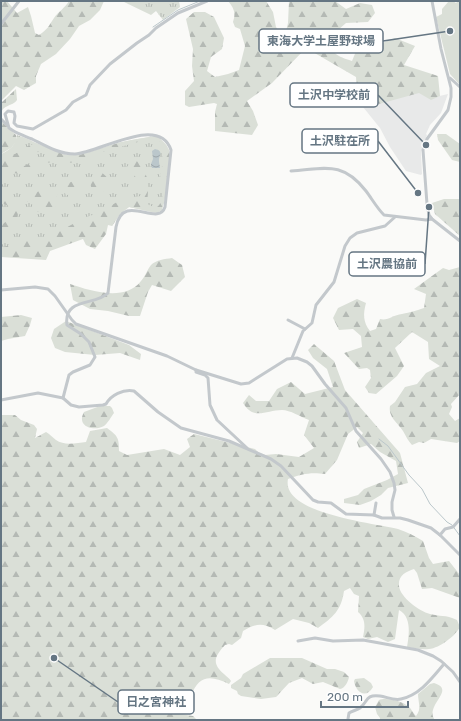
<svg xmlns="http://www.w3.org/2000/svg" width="461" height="721" viewBox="0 0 461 721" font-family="Rubik,'Noto Sans JP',sans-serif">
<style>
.built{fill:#e8e9e9}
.grass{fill:url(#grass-tufts)}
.forest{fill:url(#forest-firs)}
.cemetery{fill:url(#cemetery-stones)}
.garden{fill:#dadfd7}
.water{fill:url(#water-waves)}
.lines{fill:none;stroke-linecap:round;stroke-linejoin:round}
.stream{stroke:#bbc7cb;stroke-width:1}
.minor{stroke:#c3c8cc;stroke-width:3}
.leader{fill:none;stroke:#657683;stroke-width:1.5}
.callout-dot{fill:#657683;stroke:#fff;stroke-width:1.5}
.callout{fill:#fff;stroke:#657683;stroke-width:1.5}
.callout-label{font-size:12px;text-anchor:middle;font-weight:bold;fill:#657683}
</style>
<defs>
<pattern id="grass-tufts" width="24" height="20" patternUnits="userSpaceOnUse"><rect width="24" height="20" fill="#dadfd7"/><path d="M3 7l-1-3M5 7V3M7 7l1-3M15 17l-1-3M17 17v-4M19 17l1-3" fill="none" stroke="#b4b9b4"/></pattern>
<pattern id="forest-firs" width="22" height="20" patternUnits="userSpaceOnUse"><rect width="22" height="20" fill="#dadfd7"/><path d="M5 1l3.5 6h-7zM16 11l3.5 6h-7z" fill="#b4b9b4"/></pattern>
<pattern id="cemetery-stones" width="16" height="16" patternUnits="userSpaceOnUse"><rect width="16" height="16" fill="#dadfd7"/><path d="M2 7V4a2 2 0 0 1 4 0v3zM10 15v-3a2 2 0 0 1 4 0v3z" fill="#b4b9b4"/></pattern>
<pattern id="water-waves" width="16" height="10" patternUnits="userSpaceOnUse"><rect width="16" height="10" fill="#bbc7cb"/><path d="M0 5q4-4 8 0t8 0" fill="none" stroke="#9ca6aa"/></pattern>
</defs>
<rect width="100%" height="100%" fill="#fafaf8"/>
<path class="built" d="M416,89L431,98L448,94L441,113L430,125L426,134L427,135L421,152L422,174L421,175L406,171L390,147L380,128L359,102L360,101L382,102Z"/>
<g class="grass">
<path d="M122,1H179L180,7L163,20L156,11L151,15Z"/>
<path d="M17,135C34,140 49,152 66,155C85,158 104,146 122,142C135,139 146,137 159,137L169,150L164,203L157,213L129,207L121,213L52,238L1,249V154C10,150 16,145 17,135Z"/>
</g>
<g class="forest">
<path d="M1,1H7L17,13L28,7L31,16L35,33L39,35C48,29 48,27 54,18C58,12 65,8 69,1H104L100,10L90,20L79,26L70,39L56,54L41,64L36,76V83L24,90L16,86L1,101Z"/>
<path d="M228,1H266L273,12L276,27L281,34L285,35L288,23L289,1H335L346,9L360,3L372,5L375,13L368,22L346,23L329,38C331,54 337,56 352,61L359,44L371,41L382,43L395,38L415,46L404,65L438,76L440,96L431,100L419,93L379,104L370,97L357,92L356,77L306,48L272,83L247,101L253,111L258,125L252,135L215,131V112L217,104L214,103L189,107L185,105V91L194,81L192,66L193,49L186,19L194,12H205L214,17L224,38L222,49L211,57L207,71L215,77L228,74L239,70L245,46L240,29L235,27L233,22C236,13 234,8 228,1Z"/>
<path d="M1,121L16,135L17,141L11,148L1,154Z"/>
<path d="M437,134H446L460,144V162L452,160L438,140Z"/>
<path d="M154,136C160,138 168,144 169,151C171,163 166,198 162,210L157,213L129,207L121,213L112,226L108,225L106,234L95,249L86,245L83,239L50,251L46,260L1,257V248L21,241L49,237L82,219L102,211L122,199L141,196C147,186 140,176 129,174L126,169L132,158H135C150,177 149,181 147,204L156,208C163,204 165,189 162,181C162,179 160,177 160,175C160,172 162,169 162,166C163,159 162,153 164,147L158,139L152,138L99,153L90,159L82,160L78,162L66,163L58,161L40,164V160L48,154C31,148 28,157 15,167L16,168L24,166L35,161V164C27,174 13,175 1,172V159L15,154L28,146L36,143L66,155H79L122,142Z"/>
<path d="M102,173C112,179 109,188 100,194C91,191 91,188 90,180L93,175Z"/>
<path d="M81,179L84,182L85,187C79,195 75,194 66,195L64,191H59L55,199L61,203L53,209H47L26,215V214L32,208L33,205L22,198L24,196C36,197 33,193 41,190C48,188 56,187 63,185C69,183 74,180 81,179Z"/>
<path d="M1,194C13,197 24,211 14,223C11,227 6,229 1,231V225L10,219L14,213L13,209L1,202Z"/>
<path d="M444,199H460V236L435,214L432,203Z"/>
<path d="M172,258L182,265L185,277L171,291L152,285L148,292L140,316H129L108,311L90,309L73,300L70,284C91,291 125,302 141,281C145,277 147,270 151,265C156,260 165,259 172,258Z"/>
<path d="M460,267V394L451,404L452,407L449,414L455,421L460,418V441L457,443L431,439L424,443L419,442L412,445C408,441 406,436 403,431C398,423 388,417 390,406L395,402L405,387L417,384L426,373L440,366L429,359L428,342L412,332L395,348L404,366L397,376L376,394L369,393L365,387L371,378L370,370L367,368L359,369L344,353L362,347L361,336L353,329L339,330L333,318L338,308L357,299L366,303C363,314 363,322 370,331L376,329L380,319C388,321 393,315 402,314C411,312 415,311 424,308L426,294L414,289L443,268L449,270Z"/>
<path d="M21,315L32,318L30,325L25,336L8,339L1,341V317Z"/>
<path d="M66,321L129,345L141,354L140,360L120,353L95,355L65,352L55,348L51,338L54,329Z"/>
<path d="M314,344L334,361L345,390L400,453L408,483L388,488L381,495L371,501L360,505L344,503V499L358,495L364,489L387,480L398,474L396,461L380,452L371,444L359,448L357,442L363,433L357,427L348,434L337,460L325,474C310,472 302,474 288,479C281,514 375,523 398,529C407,532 415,536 423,541L429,558L433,564L449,561L460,575V598L432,588L422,589L417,573L414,569C406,572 398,575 399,586C400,597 419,611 430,614C440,617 445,614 457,620L460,627C455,636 440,648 429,649C422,650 414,648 407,647C409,635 412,617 399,610L395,639L388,642L377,637L368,639L363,637C365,627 366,619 358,612L359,596L354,594L350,588L344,591C341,611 333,617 318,628L309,623L293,619L275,630C262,622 255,624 243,631L241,638L232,645L229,644L225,645C215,656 211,663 224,674C227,677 229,678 231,681L229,684C210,675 199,675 191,696L166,693L162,701L179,714L193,716L197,720H1V415H15L21,420L34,425L37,429L35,438L46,432C50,434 52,437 56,440C64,446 77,443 86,442L90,431L107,428C118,436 119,438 119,451L127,455L164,449L180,455L190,447L187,439L194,434L255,449L259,453L265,455L276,454L299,457L314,448L304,435L309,420C301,417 290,410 282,410C266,410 254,421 243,403L249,395L256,401H269L277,389L291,382L305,394L333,387L327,369L313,358L308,350Z"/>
<path d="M100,406H110L112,408L114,413C111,417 108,423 104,426C93,432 76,426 84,412Z"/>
<path d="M270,658H302L327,669H335L344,672L349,677C348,682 345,688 340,689L323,682L313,684L302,678L289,683L276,697L261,699L241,696L238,694L237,691L231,688V685L241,678L243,674Z"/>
<path d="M364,678L371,683L373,687C366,699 356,693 354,681L355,679Z"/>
<path d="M434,683C457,690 424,705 435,720H380V718L377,714L375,707L379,700C386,697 402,701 408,706C411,708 413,713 416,716C422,709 418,702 418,694L430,684Z"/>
</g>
<path class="cemetery" d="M16,89L17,100C12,107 3,104 1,114V103Z"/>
<path class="garden" d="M449,1H453L456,3L458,1H460V85L450,74L436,17L442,14V9Z"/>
<path class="water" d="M155,149C164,151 159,155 159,161C159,164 160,166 160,168H152L151,164L153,159L152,151Z"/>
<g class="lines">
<g class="stream">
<path d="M153,27L178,10L200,1"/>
<path d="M379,439L388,446L409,475L422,489L430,504L447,522L452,525L460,536"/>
</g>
<g class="minor">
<path d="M432,1L441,49L451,88V97L448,110L427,139L423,150L427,204L429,215L432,219L460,241"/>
<path d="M1,24L19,1"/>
<path d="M450,78L460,87"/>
<path d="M1,119L7,125"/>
<path d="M291,171C324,169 342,160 366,191C372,199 377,208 384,215L426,220L432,219"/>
<path d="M1,290L35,287L48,289L55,296L72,320L76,324L167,356L196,370L241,384L249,383L287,359L297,358L307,362L312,366L325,384L346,408L356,431L381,459L390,472L394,483L395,490L392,502V510L394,517"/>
<path d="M288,320L305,329"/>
<path d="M292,358L303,331L312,323L316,305L334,282L345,246L350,238L357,233L385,226L395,217"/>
<path d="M196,370V372L205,375L208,378L210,405L217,420L247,448"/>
<path d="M63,398L69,375L73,372L90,365L95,357L89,342L81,334L67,325C63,297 96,306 108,293L116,227C123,191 158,228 165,207L171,150C159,114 99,153 75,154C59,154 46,146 32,139C25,136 18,134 12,130L9,128L5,114L8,111L14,112L15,116L14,123L17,126L33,129L66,110L73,102L86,95L90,85L110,64L137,43L149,35L156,28L178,13L207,1"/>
<path d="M1,400L38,393L63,398L71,405L79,407L103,405L106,404C111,395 123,389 134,391L158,412L181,428L229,441L271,459L281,466L313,500L318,502L331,503L346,514L374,515L382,518H400L408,520L431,528L440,535L460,555"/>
<path d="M374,515L376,503"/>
<path d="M440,535L445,529L453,527L460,519"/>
<path d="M298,641L315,638L333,641L363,640L418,650L433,656L441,661L453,672L460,682"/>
<path d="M348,719L349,713C352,711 357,710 360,708C368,702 365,694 380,696C387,697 394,701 401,699C420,695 432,678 444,664"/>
</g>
</g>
<path class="leader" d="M450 31L383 41M426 145L378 95M418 193L378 141M429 207L425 264M54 658L118 702"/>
<g class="callout-dot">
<circle cx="450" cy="31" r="4"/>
<circle cx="426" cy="145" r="4"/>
<circle cx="418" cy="193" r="4"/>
<circle cx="429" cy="207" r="4"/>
<circle cx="54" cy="658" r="4"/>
</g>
<g class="callout">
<rect x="259" y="29" width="124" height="24" rx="4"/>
<rect x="290" y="83" width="88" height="24" rx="4"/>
<rect x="302" y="129" width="76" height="24" rx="4"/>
<rect x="349" y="252" width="76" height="24" rx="4"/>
<rect x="118" y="690" width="76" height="24" rx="4"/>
</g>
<g class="callout-label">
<text x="321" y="45">東海大学土屋野球場</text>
<text x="334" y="99">土沢中学校前</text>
<text x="340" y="145">土沢駐在所</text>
<text x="387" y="268">土沢農協前</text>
<text x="156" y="706">日之宮神社</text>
</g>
<rect width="461" height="721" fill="none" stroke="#657683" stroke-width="4"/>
<path d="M321 701v6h87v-6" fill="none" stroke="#657683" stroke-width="2"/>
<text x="327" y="701" font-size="12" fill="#657683" stroke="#ffffff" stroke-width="3" paint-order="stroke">200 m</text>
</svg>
